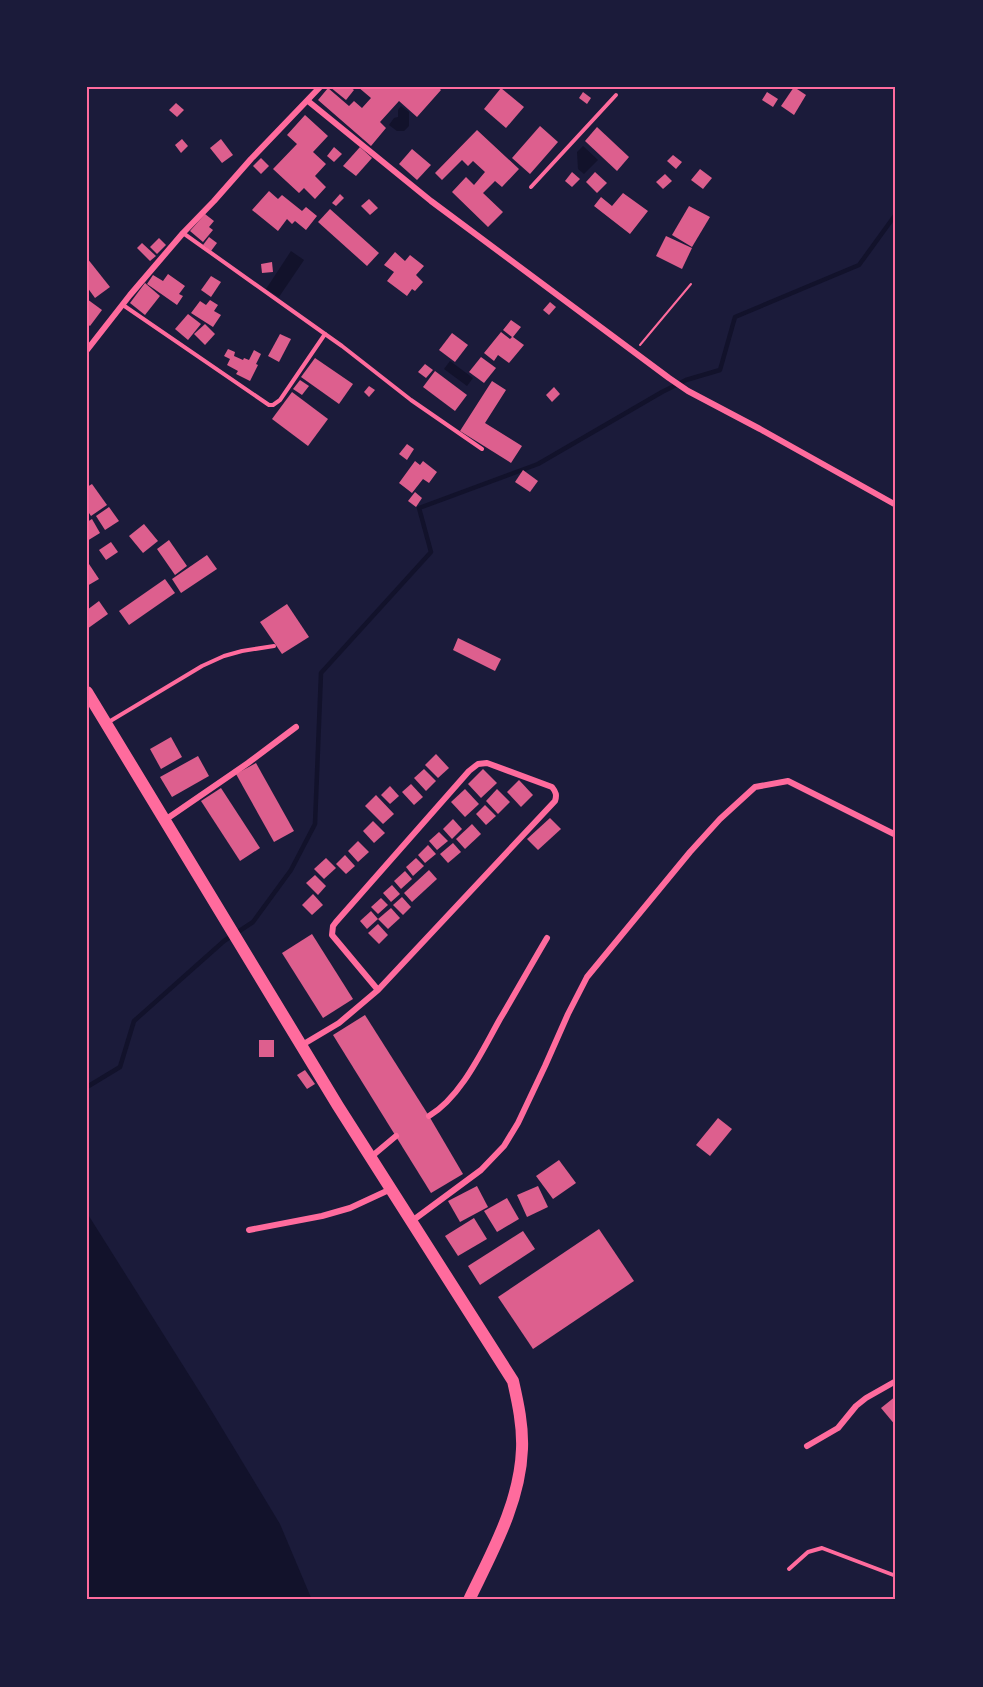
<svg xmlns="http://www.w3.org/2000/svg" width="983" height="1687" viewBox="0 0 983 1687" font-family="Ubuntu,sans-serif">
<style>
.water{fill:#12122b}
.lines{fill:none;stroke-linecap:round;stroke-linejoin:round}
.stream{stroke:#12122b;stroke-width:4.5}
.building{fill:#dd5f8e}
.path{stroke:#ff6b9d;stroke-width:2}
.service{stroke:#ff6b9d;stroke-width:4}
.minor{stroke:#ff6b9d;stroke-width:6}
.trunk{stroke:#ff6b9d;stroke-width:12}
.neatline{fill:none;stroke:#ff6b9d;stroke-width:2}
</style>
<rect width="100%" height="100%" fill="#1b1b3a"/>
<g class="water">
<path d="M401,106L409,112V126L404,131H397L389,125L394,118L398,117V110Z"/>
<path d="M583,146L598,160L584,174L578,169L577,152Z"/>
<path d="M291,251L304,260L279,297L266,289Z"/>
<path d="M450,361L473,378L467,386L444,369Z"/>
<path d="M87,1213L208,1405L280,1524L312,1600H87Z"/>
</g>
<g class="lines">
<path class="stream" d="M87,1087L120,1067L134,1021L224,941L253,922L291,870L315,824L321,673L431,552L419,508L538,464L662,392L686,380L720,370L735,317L859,265L896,214"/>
</g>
<g class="building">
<path d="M330,87H350L354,90L346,100Z"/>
<path d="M358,87H375L378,89L380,87H438L441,90L417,117L399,101L380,122L386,128L371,146L318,100L328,88L349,106L354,101L362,108L371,98Z"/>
<path d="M794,87L806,95L794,115L781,106Z"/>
<path d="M501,88L524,107L506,128L484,109Z"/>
<path d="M583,92L591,98L587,104L579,98Z"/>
<path d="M767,92L778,99L773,107L762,100Z"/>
<path d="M176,103L184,110L177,117L169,110Z"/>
<path d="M305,115L328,136L313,152L326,164L315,176L326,187L315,199L304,188L299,193L273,169L297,144L287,135Z"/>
<path d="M540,126L558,142L530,174L512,158Z"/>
<path d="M597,127L629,157L617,171L585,141Z"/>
<path d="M477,130L519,169L502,187L495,181L483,193L503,212L488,227L452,192L466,177L474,185L485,172L473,161L468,166L462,160L442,180L435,173Z"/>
<path d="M182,139L188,146L181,153L175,145Z"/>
<path d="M221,139L233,155L222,163L210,148Z"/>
<path d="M334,147L342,154L334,162L327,156Z"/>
<path d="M360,147L372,158L356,176L343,166Z"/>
<path d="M412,149L431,165L417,180L399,164Z"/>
<path d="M673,155L682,162L676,169L667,161Z"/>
<path d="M261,158L269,166L261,174L253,166Z"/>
<path d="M700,169L712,178L703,189L691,180Z"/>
<path d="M572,172L580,179L572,187L565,181Z"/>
<path d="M595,172L607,183L597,193L586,182Z"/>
<path d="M665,174L672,181L663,189L656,182Z"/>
<path d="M269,191L278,199L282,195L302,211L306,207L317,216L306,230L295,221L292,224L287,219L278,231L252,210Z"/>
<path d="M623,193L648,211L630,234L594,206L601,197L612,206Z"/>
<path d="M340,194L344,198L336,206L332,203Z"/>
<path d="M369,199L378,208L370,215L361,206Z"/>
<path d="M689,206L710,217L692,247L672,235Z"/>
<path d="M330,209L379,253L367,266L318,222Z"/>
<path d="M205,214L214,221L209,227L213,230L203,242L190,231Z"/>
<path d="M666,236L692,248L682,269L656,256Z"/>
<path d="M209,237L217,243L211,251L203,245Z"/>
<path d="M159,238L166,245L157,254L150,247Z"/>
<path d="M142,243L156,256L150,261L137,248Z"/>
<path d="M395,252L405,261L410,255L424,266L416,275L423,282L415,291L412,289L407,296L387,281L394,272L384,265Z"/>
<path d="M87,258L110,287L95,298L87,287Z"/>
<path d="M272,262L273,272L262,273L261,264Z"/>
<path d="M168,274L185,286L179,294L183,296L177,305L147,284L153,275L163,281Z"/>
<path d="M211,276L221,282L211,297L201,290Z"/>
<path d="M145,283L160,296L145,315L130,303Z"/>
<path d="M87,299L102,310L90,326L87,324Z"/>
<path d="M210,300L218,305L214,311L221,315L213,327L191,313L200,301L206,305Z"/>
<path d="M550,302L556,307L549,315L543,310Z"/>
<path d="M188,314L201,324L188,340L175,329Z"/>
<path d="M511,320L521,327L513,337L524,345L509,363L498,355L494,361L484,353L501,332L510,339L512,337L503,330Z"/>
<path d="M205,324L215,334L205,345L194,334Z"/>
<path d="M452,333L468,345L455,362L439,350Z"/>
<path d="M280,334L291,339L279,362L268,356Z"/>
<path d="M228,349L235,352L234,356L243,360L244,358L249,360L254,350L261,354L256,364L258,365L250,381L236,374L238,371L227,365L230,359L224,356Z"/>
<path d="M481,357L496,368L484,383L469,372Z"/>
<path d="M315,358L353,384L339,404L301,377Z"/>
<path d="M425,364L433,370L426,378L418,372Z"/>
<path d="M435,371L467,395L455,411L423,387Z"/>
<path d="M300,380L309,386L302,395L293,389Z"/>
<path d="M492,381L506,390L485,423L522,446L511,463L460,431Z"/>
<path d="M369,386L375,390L369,397L364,392Z"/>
<path d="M554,387L560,394L552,402L546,395Z"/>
<path d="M292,392L328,419L308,446L272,419Z"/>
<path d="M407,444L414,449L407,460L399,454Z"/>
<path d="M415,461L420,465L423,461L437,472L429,483L423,479L412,493L399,483Z"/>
<path d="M523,470L538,481L530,492L515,482Z"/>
<path d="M92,484L107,505L91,516L87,510V487Z"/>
<path d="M415,492L422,498L416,507L408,501Z"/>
<path d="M109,507L119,521L105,530L96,516Z"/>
<path d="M92,519L100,533L87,541V522Z"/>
<path d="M144,524L158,541L143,553L129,536Z"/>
<path d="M169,540L187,566L175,575L157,549Z"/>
<path d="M111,542L118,552L106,560L99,550Z"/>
<path d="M207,555L217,569L181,593L172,579Z"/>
<path d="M87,561L99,579L87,586Z"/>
<path d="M165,579L175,593L129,625L119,611Z"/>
<path d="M99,601L108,614L87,629V610Z"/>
<path d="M287,604L309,637L282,654L260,622Z"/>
<path d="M458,638L501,659L495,671L453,650Z"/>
<path d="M171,737L182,757L161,769L150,749Z"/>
<path d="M436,754L449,768L438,778L425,765Z"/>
<path d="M198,756L209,776L172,797L160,777Z"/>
<path d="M256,763L294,831L274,842L236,774Z"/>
<path d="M424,769L436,781L426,791L414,778Z"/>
<path d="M483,769L497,783L481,798L468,784Z"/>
<path d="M519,780L533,795L521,807L507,792Z"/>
<path d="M411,784L423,797L414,805L402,792Z"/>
<path d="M390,786L399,796L390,804L381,795Z"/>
<path d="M221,788L260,848L240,861L201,801Z"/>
<path d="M465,789L479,804L465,817L451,802Z"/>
<path d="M497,789L510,802L498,814L486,801Z"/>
<path d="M376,795L394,814L383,824L365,806Z"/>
<path d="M485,805L496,816L486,825L476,814Z"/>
<path d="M550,818L561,829L538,850L527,839Z"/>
<path d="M453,819L462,829L452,839L443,829Z"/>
<path d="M373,821L385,833L374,843L363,831Z"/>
<path d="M472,824L481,834L465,849L456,839Z"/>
<path d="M439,832L448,841L437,850L429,841Z"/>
<path d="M358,841L369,852L358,862L348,851Z"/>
<path d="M453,843L461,852L448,863L440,854Z"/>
<path d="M428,845L436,854L425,863L418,855Z"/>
<path d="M345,855L355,866L346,874L336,864Z"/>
<path d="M326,858L336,868L324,879L314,869Z"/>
<path d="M416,858L424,866L413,876L406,867Z"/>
<path d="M429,870L437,879L412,902L404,893Z"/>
<path d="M405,871L412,879L401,889L394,881Z"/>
<path d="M315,875L326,886L318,895L306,883Z"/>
<path d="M392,885L400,894L391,902L383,893Z"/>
<path d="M313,894L323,905L312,915L302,905Z"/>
<path d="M402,897L411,907L403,915L393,905Z"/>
<path d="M381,898L388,905L378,914L371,907Z"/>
<path d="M391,908L400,918L388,929L378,919Z"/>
<path d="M371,911L378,919L367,929L360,921Z"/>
<path d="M378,924L388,935L379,944L368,933Z"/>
<path d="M312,934L353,999L323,1018L282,953Z"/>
<path d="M365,1015L429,1116L463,1174L431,1193L333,1035Z"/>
<rect x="259" y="1040" width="15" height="17"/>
<path d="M305,1070L315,1084L307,1089L297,1075Z"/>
<path d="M718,1118L732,1129L710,1156L696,1145Z"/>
<path d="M559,1160L576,1183L553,1199L536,1176Z"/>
<path d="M477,1186L488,1207L460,1222L448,1201Z"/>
<path d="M538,1186L548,1207L527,1217L517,1195Z"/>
<path d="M507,1198L519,1219L497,1232L484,1211Z"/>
<path d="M474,1218L487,1239L458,1256L445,1236Z"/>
<path d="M599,1229L634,1281L533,1349L498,1297Z"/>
<path d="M523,1231L535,1249L480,1285L468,1266Z"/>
<path d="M896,1396V1426L881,1408Z"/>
</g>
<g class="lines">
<path class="path" d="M640,345L691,284"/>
<g class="service">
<path d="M531,187L616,95"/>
<path d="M183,233L325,334"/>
<path d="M123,305L269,405H273L280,400L325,334L342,346L411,400L482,449"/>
<path d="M107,723L202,666L224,656L242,651L274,646"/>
<path d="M789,1569L808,1552L822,1548L896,1576"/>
</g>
<g class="minor">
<path d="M308,101L431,201L669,378L688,391L760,429L896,505"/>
<path d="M87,350L130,295L183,233L214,201L251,159L320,87"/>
<path d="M165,820L248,763L296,727"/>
<path d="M302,1045L339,1023L378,990L555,801C557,795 556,792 552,787L487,763L478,764L469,771L336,922L333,926L332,935L378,990"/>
<path d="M429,1116C461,1097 482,1051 500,1019C516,992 531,965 547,938"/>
<path d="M371,1157L396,1136"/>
<path d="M412,1221L481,1170L504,1146L518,1123L545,1066L568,1014L587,977L690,852L720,819L755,787L788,781L896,835"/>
<path d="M249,1230L322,1216L350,1208L391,1189"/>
<path d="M807,1446L838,1428L856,1406L866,1398L896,1381"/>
</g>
<path class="trunk" d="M87,692L338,1106L513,1381C518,1403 523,1426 522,1449C520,1503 492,1552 469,1600"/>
</g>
<rect width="983" height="1687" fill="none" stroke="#1b1b3a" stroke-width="177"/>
<rect x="88" y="88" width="806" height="1510" class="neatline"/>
</svg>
